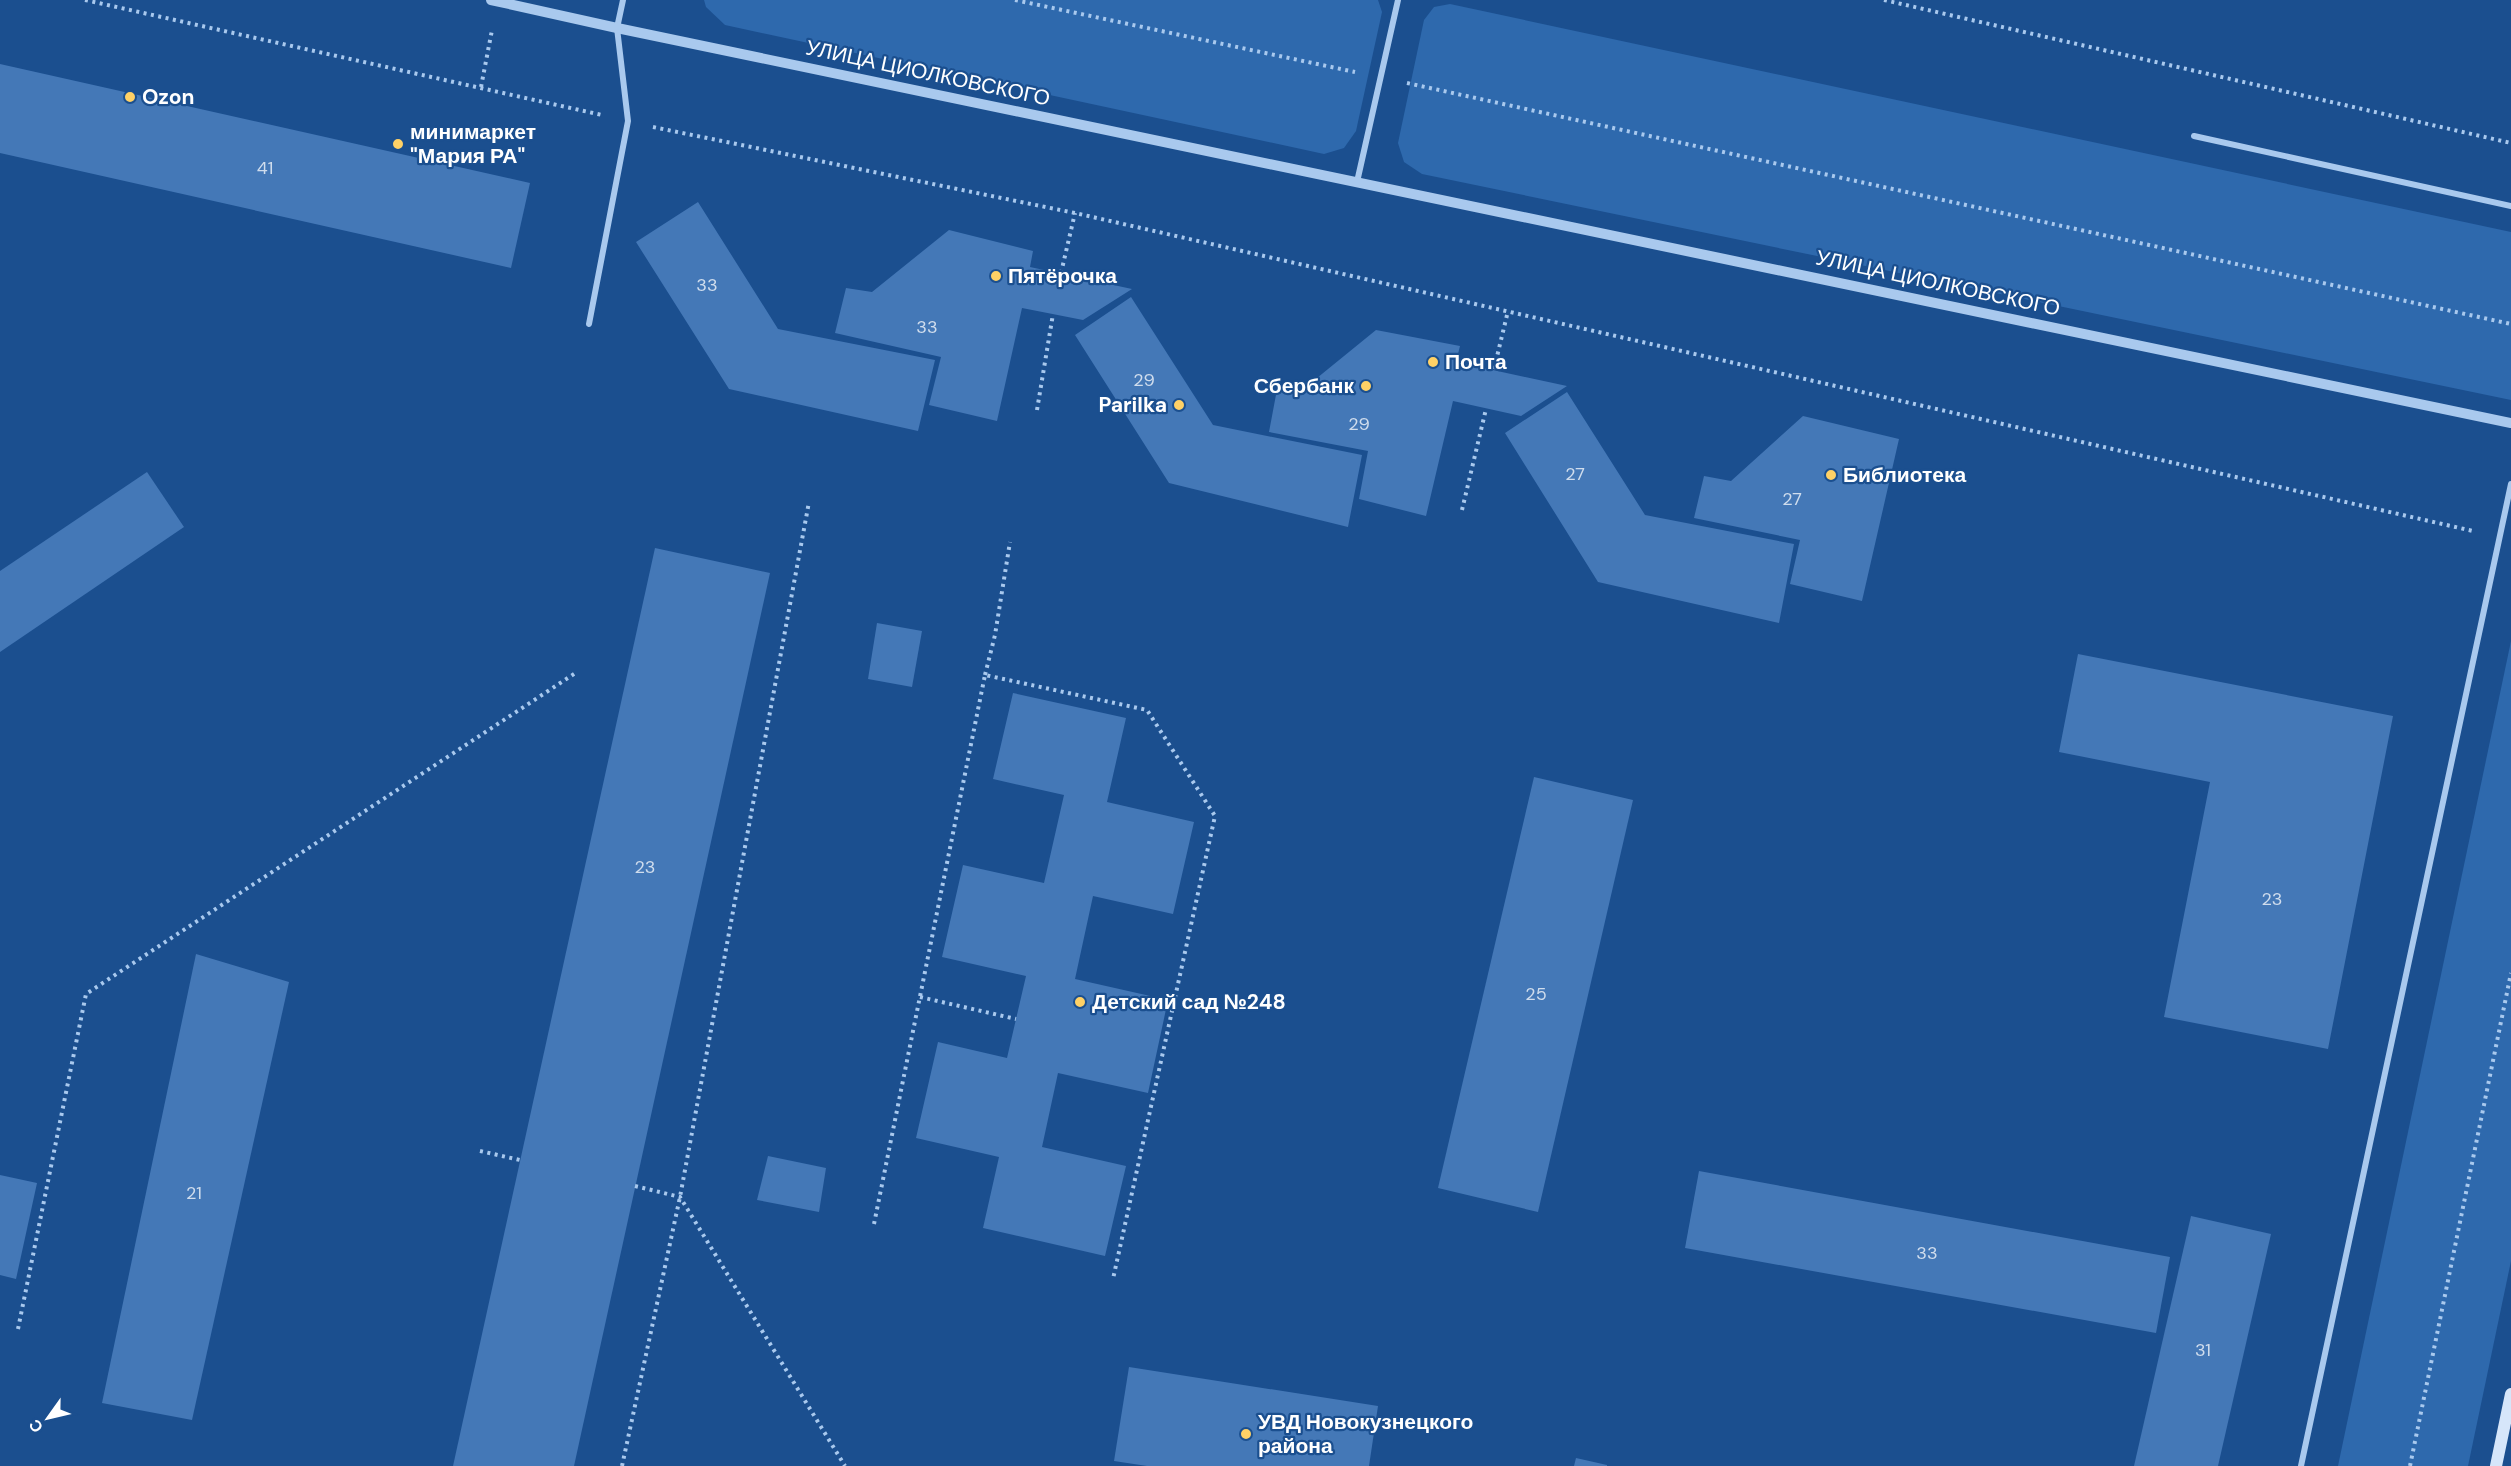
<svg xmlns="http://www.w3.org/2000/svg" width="2511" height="1466" viewBox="0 0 2511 1466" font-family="'DM Sans',sans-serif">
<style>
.green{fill:#2e69ad}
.building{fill:#4478b7}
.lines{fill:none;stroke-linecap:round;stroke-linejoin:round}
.path{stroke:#a9c9ee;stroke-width:4;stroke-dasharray:3 4.5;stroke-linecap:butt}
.minor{stroke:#a9c9ee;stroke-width:6}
.tertiary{stroke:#a9c9ee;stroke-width:10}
.secondary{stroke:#d6e6fa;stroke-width:12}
.poi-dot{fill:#ffd166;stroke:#1b4f8f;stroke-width:2}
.labels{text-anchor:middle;stroke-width:4.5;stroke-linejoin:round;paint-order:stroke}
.number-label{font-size:18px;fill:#d0dded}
.street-label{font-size:21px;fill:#fff;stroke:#1b4f8f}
.poi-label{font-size:21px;font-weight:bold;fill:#fff;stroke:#1b4f8f;text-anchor:start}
</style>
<rect width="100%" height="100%" fill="#1b4f8f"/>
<g class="green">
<path d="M704,0H1378L1382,12L1356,131L1344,148L1324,154L725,25L706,7Z"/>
<path d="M1450,4L2511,232V400L1422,174L1404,162L1398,143L1424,20L1434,7Z"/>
<path d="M2511,641V1261L2468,1466H2338Z"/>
</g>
<g class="building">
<path d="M0,64L530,183L511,268L0,153Z"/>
<path d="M698,202L778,329L935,360L918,431L729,389L636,242Z"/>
<path d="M949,230L1033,251L1030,267L1132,289L1083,320L1022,308L997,421L929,405L941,357L835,333L846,288L872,292Z"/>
<path d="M1131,297L1213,425L1362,455L1348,527L1169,483L1075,335Z"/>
<path d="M1376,330L1460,346L1456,362L1567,386L1521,416L1453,401L1426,516L1359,499L1368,451L1269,432L1278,384L1301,391Z"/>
<path d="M1567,392L1645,515L1794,544L1779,623L1598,582L1505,433Z"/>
<path d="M1803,416L1899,439L1862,601L1790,584L1800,540L1694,518L1704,476L1731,481Z"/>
<path d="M147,472L184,527L0,652V571Z"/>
<path d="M655,548L770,573L574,1466H453Z"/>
<path d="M877,623L922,631L912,687L868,679Z"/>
<path d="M2078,654L2393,716L2328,1049L2164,1017L2210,782L2059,752Z"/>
<path d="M1013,693L1126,718L1107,802L1194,822L1173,914L1093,896L1075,979L1168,1000L1148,1093L1058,1073L1042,1147L1126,1166L1105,1256L983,1228L999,1157L916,1138L938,1042L1007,1058L1026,976L942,957L963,865L1044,883L1064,795L993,779Z"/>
<path d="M1534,777L1633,800L1538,1212L1438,1188Z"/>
<path d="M196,954L289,982L192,1420L102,1403Z"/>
<path d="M768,1156L826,1168L819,1212L757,1200Z"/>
<path d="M1699,1171L2170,1257L2156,1333L1685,1248Z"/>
<path d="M0,1175L37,1183L16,1279L0,1275Z"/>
<path d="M2191,1216L2271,1234L2218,1466H2134Z"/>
<path d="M1129,1367L1378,1406L1369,1466H1147L1114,1461Z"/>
<path d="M1576,1458L1607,1465V1466H1574Z"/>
</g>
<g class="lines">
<g class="path">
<path d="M85,0L602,115"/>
<path d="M1015,0L1355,72"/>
<path d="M1884,0L2511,143"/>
<path d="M1407,83L2511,324"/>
<path d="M481,87L492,30"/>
<path d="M653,127L1075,213L2473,531"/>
<path d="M1061,273L1075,213"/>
<path d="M1494,369L1508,311"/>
<path d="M1037,410L1053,314"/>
<path d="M1462,510L1486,409"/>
<path d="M985,675L995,635L1010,542"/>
<path d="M920,997L1016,1019"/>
<path d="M480,1151L520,1160"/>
<path d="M635,1186L680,1197L845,1466"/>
<path d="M874,1224L985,675L1147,710L1215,816L1113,1279"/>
<path d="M18,1329L86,994L577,672"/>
<path d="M622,1466L680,1197L809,502"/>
<path d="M2410,1466L2511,973"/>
</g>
<g class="minor">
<path d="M2194,136L2511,206"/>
<path d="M1357,182L1398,0"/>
<path d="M589,324L628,121L617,28L623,0"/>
<path d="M2301,1466L2511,484"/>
</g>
<path class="tertiary" d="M491,0L617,28L2511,423"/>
<path class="secondary" d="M2496,1466L2511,1394"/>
</g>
<g class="poi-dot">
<circle cx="130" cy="97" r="6"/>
<circle cx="398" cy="144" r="6"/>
<circle cx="996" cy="276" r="6"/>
<circle cx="1433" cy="362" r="6"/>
<circle cx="1366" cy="386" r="6"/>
<circle cx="1179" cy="405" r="6"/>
<circle cx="1831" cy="475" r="6"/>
<circle cx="1080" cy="1002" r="6"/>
<circle cx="1246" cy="1434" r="6"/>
</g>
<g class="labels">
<g class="number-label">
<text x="265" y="174">41</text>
<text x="707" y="291">33</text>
<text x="927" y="333">33</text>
<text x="1144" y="386">29</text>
<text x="1359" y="430">29</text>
<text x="1575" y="480">27</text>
<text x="1792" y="505">27</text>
<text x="645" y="873">23</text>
<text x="2272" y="905">23</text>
<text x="1536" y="1000">25</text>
<text x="194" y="1199">21</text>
<text x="1927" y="1259">33</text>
<text x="2203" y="1356">31</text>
</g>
<g class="street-label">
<text transform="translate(928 73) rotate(12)" y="7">УЛИЦА ЦИОЛКОВСКОГО</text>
<text transform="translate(1938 283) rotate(12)" y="7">УЛИЦА ЦИОЛКОВСКОГО</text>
</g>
<g class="poi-label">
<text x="142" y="104">Ozon</text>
<text x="410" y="139">минимаркет<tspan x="410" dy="24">"Мария РА"</tspan></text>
<text x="1008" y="283">Пятёрочка</text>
<text x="1445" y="369">Почта</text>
<text x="1354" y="393" text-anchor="end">Сбербанк</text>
<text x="1167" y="412" text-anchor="end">Parilka</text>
<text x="1843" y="482">Библиотека</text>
<text x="1092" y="1009">Детский сад №248</text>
<text x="1258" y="1429">УВД Новокузнецкого<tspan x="1258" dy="24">района</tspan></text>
</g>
</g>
<g transform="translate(48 1418) rotate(236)" stroke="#1b4f8f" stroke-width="4.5" paint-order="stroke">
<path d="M0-4.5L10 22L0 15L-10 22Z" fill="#ffffff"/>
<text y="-9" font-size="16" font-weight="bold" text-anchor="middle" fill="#ffffff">С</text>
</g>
</svg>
